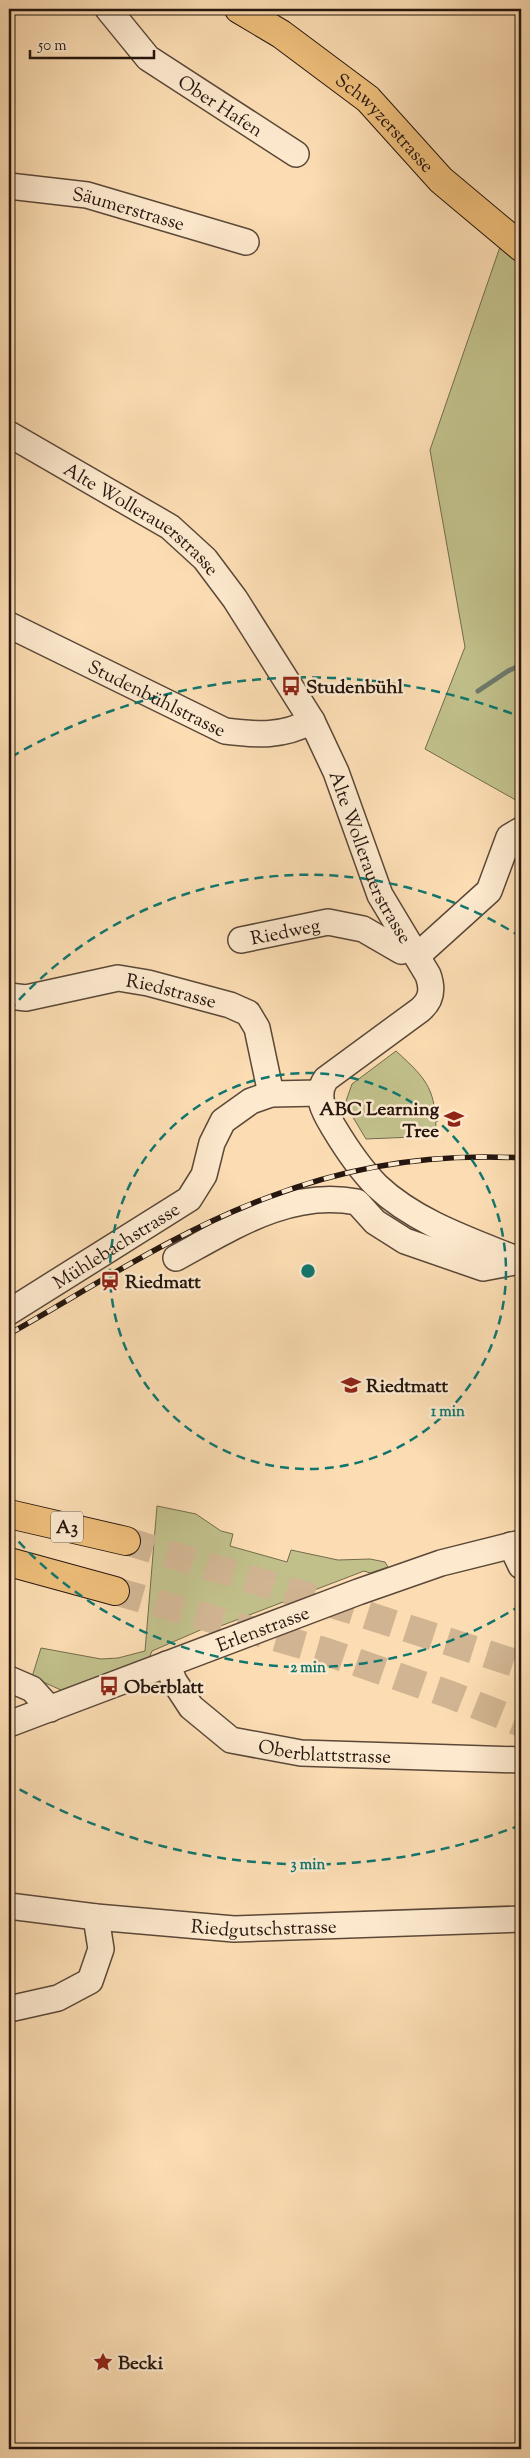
<svg xmlns="http://www.w3.org/2000/svg" width="530" height="2458" viewBox="0 0 530 2458" font-family="'Sorts Mill Goudy',serif">
<style>
.green{fill:#c1c08b;stroke:#736b4d}
.lines{fill:none;stroke-linecap:round;stroke-linejoin:round}
.stream{stroke:#6e7a6d;stroke-width:5}
.highway-tunnel{stroke:#d1b592;stroke-width:28;stroke-dasharray:28 14;stroke-linecap:butt}
.minor-casing{stroke:#5b4838;stroke-width:28}
.major-casing{stroke:#25160f;stroke-width:30}
.highway-casing{stroke:#25160f;stroke-width:30}
.minor{stroke:#fde9ce;stroke-width:25}
.major{stroke:#eebe7a;stroke-width:28}
.highway{stroke:#eebe7a;stroke-width:28}
.rail-casing{stroke:#25160f;stroke-width:5.5}
.rail{stroke:#fde9ce;stroke-width:4;stroke-dasharray:11;stroke-linecap:butt}
.ring{fill:none;stroke:#0f766e;stroke-width:2.5;stroke-dasharray:9 6}
.labels{text-anchor:middle;stroke-width:5;stroke-linejoin:round;paint-order:stroke}
.shield{fill:#fde9ce;stroke:#665548;stroke-width:1}
.shield-label{font-size:18px;font-weight:bold;fill:#25160f}
.street-label{font-size:19px;fill:#25160f;stroke:#fde9ce}
.poi-label{font-size:19px;font-weight:bold;fill:#25160f;stroke:#fde9ce;text-anchor:start}
.centre{fill:#0f766e;stroke:#fde9ce;stroke-width:2.5}
.ring-label{font-size:15px;text-anchor:middle;font-weight:bold;fill:#0f766e;stroke:#fde9ce;stroke-width:5;stroke-linejoin:round;paint-order:stroke}
</style>
<rect width="100%" height="100%" fill="#fcddb3"/>
<filter id="stains"><feTurbulence type="fractalNoise" baseFrequency=".004" numOctaves="4"/><feColorMatrix values="0 0 0 0 .2 0 0 0 0 .09 0 0 0 0 .02 0 0 0 .5 -.17"/></filter>
<radialGradient id="worn" r=".72"><stop offset=".6" stop-color="#630" stop-opacity="0"/><stop offset="1" stop-color="#630" stop-opacity=".3"/></radialGradient>
<g class="green">
<path d="M501,244L521,262V803L425,749L465,647L430,450Z"/>
<path d="M396,1051C429,1081 436,1090 436,1136L366,1139L345,1104L352,1084Z"/>
<path d="M157,1506L196,1514L221,1531L233,1534L230,1546L287,1562L291,1550L338,1560L370,1559L385,1562L388,1567L370,1573L364,1571L218,1627L205,1628L152,1651L149,1658L61,1690L32,1677L41,1648L101,1659L118,1658L145,1651Z"/>
</g>
<g class="lines">
<path class="stream" d="M478,691L508,671L521,665"/>
<g class="highway-tunnel">
<path d="M126,1541L345,1608L521,1665"/>
<path d="M115,1591L327,1652L451,1695L521,1723"/>
</g>
<defs>
<g id="minor">
<path id="s1" d="M108,9L148,58L296,154"/>
<path id="s2" d="M9,186L87,195L246,242"/>
<path id="s3" d="M9,434L170,527L205,559L235,599L312,721L336,772L380,895L428,975C433,989 432,1000 420,1010L326,1079C314,1096 325,1113 334,1128C346,1148 360,1169 377,1186C416,1223 472,1241 521,1261"/>
<path id="s4" d="M9,625L225,731C258,735 282,737 312,721"/>
<path id="s5" d="M241,940L328,922L363,929L401,951L410,945"/>
<path d="M417,956L489,891L509,837L521,830"/>
<path id="s6" d="M9,996L26,998L118,978L148,983L230,1005L248,1013L257,1028L271,1094"/>
<path d="M176,1258C233,1227 290,1189 357,1202L375,1222L405,1241L483,1268L520,1261"/>
<path id="s7" d="M9,1312L189,1199L204,1175L212,1143L223,1121L251,1101L271,1094L320,1093"/>
<path d="M511,1545L521,1566"/>
<path id="s8" d="M167,1664L174,1681L191,1707L231,1740L301,1753L521,1760"/>
<path d="M9,1679L32,1689L50,1709"/>
<path id="s9" d="M9,1724L358,1592L441,1563L521,1543"/>
<path id="s10" d="M9,1906L96,1917L234,1929L521,1919"/>
<path d="M9,2009L58,1998L90,1981L101,1949L96,1917"/>
</g>
<g id="major">
<path id="s11" d="M239,9L281,34L368,99L441,180L521,247"/>
</g>
<g id="highway">
<path d="M9,1514L126,1541"/>
<path d="M9,1562L115,1591"/>
</g>
</defs>
<use href="#minor" class="minor-casing"/>
<use href="#major" class="major-casing"/>
<use href="#highway" class="highway-casing"/>
<use href="#minor" class="minor"/>
<use href="#major" class="major"/>
<use href="#highway" class="highway"/>
<defs>
<path id="rail" d="M9,1334C94,1286 177,1231 269,1197C349,1166 436,1153 521,1158"/>
</defs>
<use href="#rail" class="rail-casing"/>
<use href="#rail" class="rail"/>
</g>
<g class="ring">
<circle cx="308" cy="1271" r="198"/>
<path d="M521 1605A396 396 0 0 1 9 1531M9 1011A396 396 0 0 1 521 937"/>
<path d="M521 1825A593 593 0 0 1 12 1785M11 757A593 593 0 0 1 521 717"/>
</g>
<defs>
<symbol id="bus-bare" viewBox="-9 -9 18 18"><path d="M-5-6H5V4H4V6H2V4H-2V6H-4V4H-5ZM-3.5-4V0h7V-4ZM-3.5 1.2v1.5H-2V1.2ZM2 1.2v1.5H3.5V1.2Z" fill="#8f2418" stroke="#fde9ce" stroke-width="2.5" paint-order="stroke"/></symbol>
<symbol id="school-bare" viewBox="-9 -9 18 18"><path d="M0-5L7-2L0 1L-7-2ZM-4 1L0 2.5L4 1V4Q0 6-4 4Z" fill="#8f2418" stroke="#fde9ce" stroke-width="2.5" paint-order="stroke"/></symbol>
<symbol id="station-bare" viewBox="-9 -9 18 18"><path d="M-3-6H3Q5-6 5-4V2Q5 4 3 4L4.5 6H3L1.5 4h-3L-3 6H-4.5L-3 4Q-5 4-5 2V-4Q-5-6-3-6ZM-3.5-4v3h7v-3ZM-3.5 1v1.5H-2V1ZM2 1v1.5H3.5V1Z" fill="#8f2418" stroke="#fde9ce" stroke-width="2.5" paint-order="stroke"/></symbol>
<symbol id="sight-bare" viewBox="-9 -9 18 18"><path d="M0-6L1.8-2.2L6-1.7L2.9 1.2L3.7 5.4L0 3.3L-3.7 5.4L-2.9 1.2L-6-1.7L-1.8-2.2Z" fill="#8f2418" stroke="#fde9ce" stroke-width="2.5" paint-order="stroke"/></symbol>
</defs>
<g fill-rule="evenodd">
<use href="#bus-bare" x="277" y="672" width="28" height="28"/>
<use href="#school-bare" x="440" y="1105" width="28" height="28"/>
<use href="#station-bare" x="96" y="1267" width="28" height="28"/>
<use href="#school-bare" x="337" y="1371" width="28" height="28"/>
<use href="#bus-bare" x="95" y="1672" width="28" height="28"/>
<use href="#sight-bare" x="89" y="2348" width="28" height="28"/>
</g>
<g class="labels">
<rect class="shield" x="51" y="1511.5" width="32" height="31" rx="4"/>
<g class="shield-label">
<text x="67" y="1533">A3</text>
</g>
<g class="street-label">
<text dy="7" stroke="none"><textPath href="#s1" startOffset="150">Ober Hafen</textPath></text>
<text dy="7" stroke="none"><textPath href="#s11" startOffset="186">Schwyzerstrasse</textPath></text>
<text dy="7" stroke="none"><textPath href="#s2" startOffset="122">Säumerstrasse</textPath></text>
<text dy="7" stroke="none"><textPath href="#s3" startOffset="158">Alte Wollerauerstrasse</textPath></text>
<text dy="7" stroke="none"><textPath href="#s4" startOffset="165">Studenbühlstrasse</textPath></text>
<text dy="7" stroke="none"><textPath href="#s3" startOffset="576">Alte Wollerauerstrasse</textPath></text>
<text dy="7" stroke="none"><textPath href="#s5" startOffset="45">Riedweg</textPath></text>
<text dy="7" stroke="none"><textPath href="#s6" startOffset="166">Riedstrasse</textPath></text>
<text dy="7" stroke="none"><textPath href="#s7" startOffset="126">Mühlebachstrasse</textPath></text>
<text dy="7" stroke="none"><textPath href="#s9" startOffset="271">Erlenstrasse</textPath></text>
<text dy="7" stroke="none"><textPath href="#s8" startOffset="196">Oberblattstrasse</textPath></text>
<text dy="7" stroke="none"><textPath href="#s10" startOffset="256">Riedgutschstrasse</textPath></text>
</g>
<g class="poi-label">
<text x="306" y="693">Studenbühl</text>
<text x="439" y="1115" text-anchor="end">ABC Learning<tspan x="439" dy="22">Tree</tspan></text>
<text x="125" y="1288">Riedmatt</text>
<text x="366" y="1392">Riedtmatt</text>
<text x="124" y="1693">Oberblatt</text>
<text x="118" y="2369">Becki</text>
</g>
</g>
<circle cx="308" cy="1271" r="8" class="centre"/>
<g class="ring-label">
<text x="448" y="1416">1 min</text>
<text x="308" y="1672">2 min</text>
<text x="308" y="1869">3 min</text>
</g>
<rect width="530" height="2458" fill="none" stroke="#fcddb3" stroke-width="30"/>
<rect x="10" y="10" width="510" height="2438" fill="none" stroke="#25160f" stroke-width="2.5"/>
<rect x="15" y="15" width="500" height="2428" fill="none" stroke="#25160f"/>
<path d="M30 50v8h124v-8" fill="none" stroke="#25160f" stroke-width="2.5"/>
<text x="38" y="50" font-size="15" fill="#25160f" stroke="#fde9ce" stroke-width="4" paint-order="stroke">50 m</text>
<rect width="100%" height="100%" filter="url(#stains)"/>
<rect width="100%" height="100%" fill="url(#worn)"/>
</svg>
